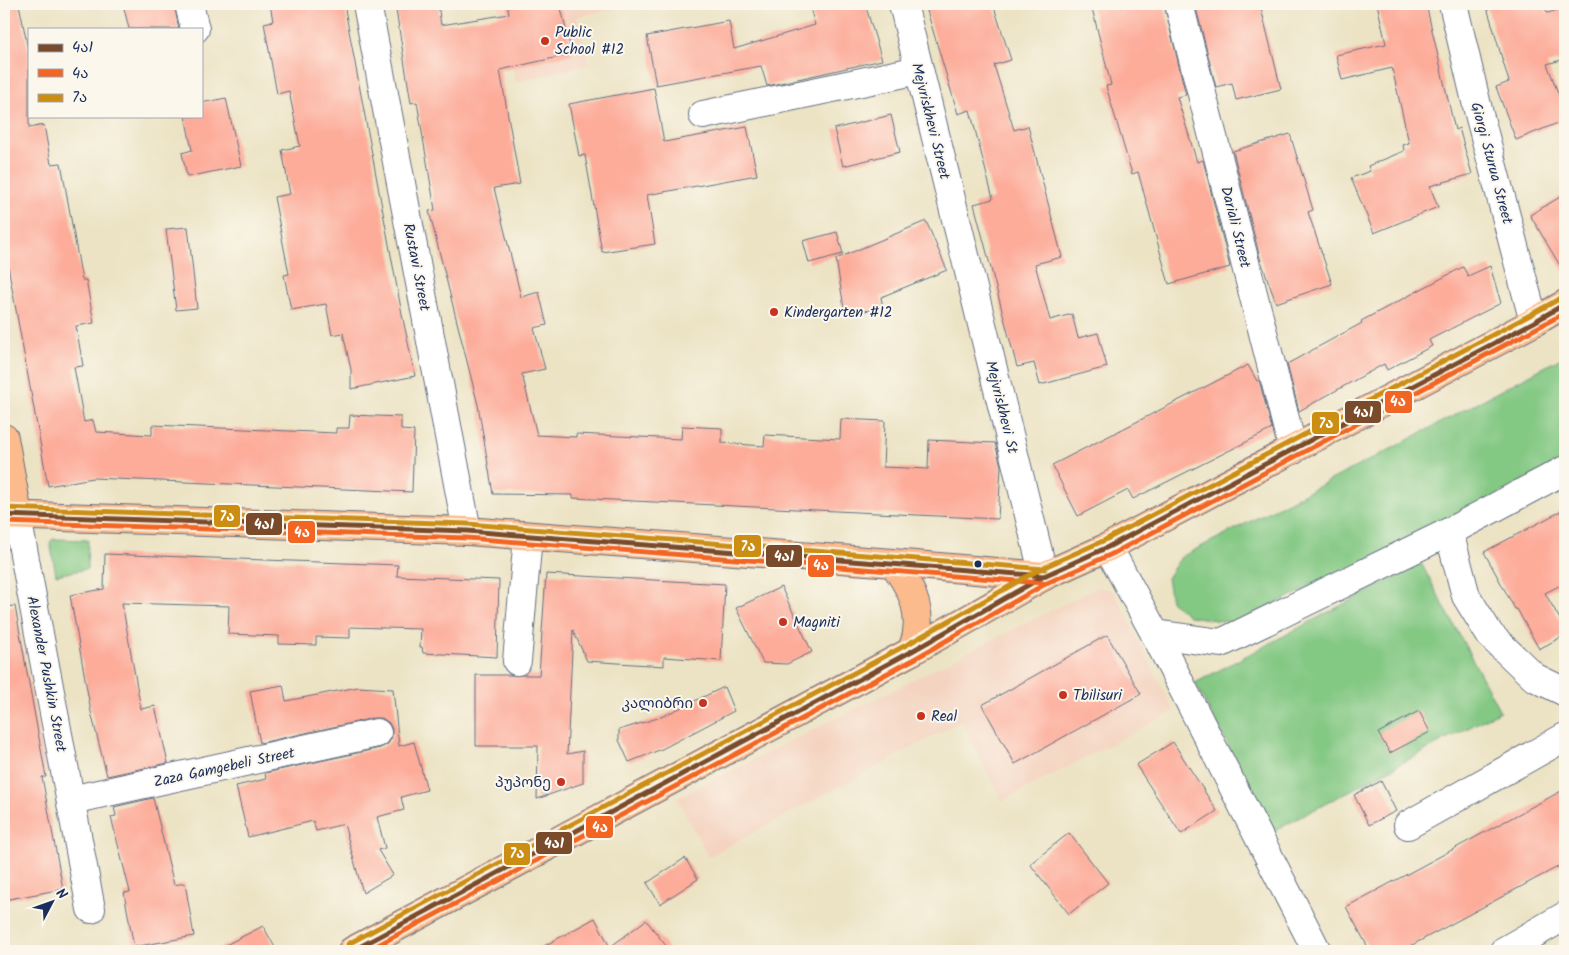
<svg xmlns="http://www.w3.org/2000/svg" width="1569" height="955" viewBox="0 0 1569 955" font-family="Kalam,'Noto Sans Georgian',sans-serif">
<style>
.built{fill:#f4d3c0}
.green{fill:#83c883;stroke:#4f7c70}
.building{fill:#fdac9a}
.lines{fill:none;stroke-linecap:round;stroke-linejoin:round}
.minor-casing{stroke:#646e82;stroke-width:30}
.major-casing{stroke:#646e82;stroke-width:30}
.minor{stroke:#fff;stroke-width:28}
.major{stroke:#fbbb8c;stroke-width:28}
.bus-1-casing{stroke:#fbf7ec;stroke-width:9}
.bus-2-casing{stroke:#fbf7ec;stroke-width:9}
.bus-3-casing{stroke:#fbf7ec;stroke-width:9}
.bus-1{stroke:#7a4b2a;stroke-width:5}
.bus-2{stroke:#f26522;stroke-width:5}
.bus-3{stroke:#cb8e13;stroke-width:5}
.poi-dot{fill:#c8321e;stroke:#fbf7ec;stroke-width:2}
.bus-dot{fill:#1b2f5e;stroke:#fbf7ec;stroke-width:2}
.labels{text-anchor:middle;stroke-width:4;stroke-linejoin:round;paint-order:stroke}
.poi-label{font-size:15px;fill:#1b2f5e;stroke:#fbf7ec;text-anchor:start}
.street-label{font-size:15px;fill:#1b2f5e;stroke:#fbf7ec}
.line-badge{stroke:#fbf7ec;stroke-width:2}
.badge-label{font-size:14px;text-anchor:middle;font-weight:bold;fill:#fff}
</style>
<rect width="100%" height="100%" fill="#fbf7ec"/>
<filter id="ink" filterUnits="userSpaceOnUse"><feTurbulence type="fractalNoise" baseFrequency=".02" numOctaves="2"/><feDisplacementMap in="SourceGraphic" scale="10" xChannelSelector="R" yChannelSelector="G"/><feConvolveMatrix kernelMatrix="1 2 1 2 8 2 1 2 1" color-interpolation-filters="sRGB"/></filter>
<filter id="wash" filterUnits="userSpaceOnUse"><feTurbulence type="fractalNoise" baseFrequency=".0096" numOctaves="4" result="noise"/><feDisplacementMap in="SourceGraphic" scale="20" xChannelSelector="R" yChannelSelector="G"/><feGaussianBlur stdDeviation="1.12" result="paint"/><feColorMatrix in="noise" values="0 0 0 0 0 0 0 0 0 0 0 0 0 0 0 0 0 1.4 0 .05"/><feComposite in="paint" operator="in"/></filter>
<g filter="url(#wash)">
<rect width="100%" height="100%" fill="#ece3c4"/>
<g class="built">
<path d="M498,4H635L577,17L589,64L516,82Z"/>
<path d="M1098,587L1114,591L1174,711L1002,801L962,721L708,857L677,798Z"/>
</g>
<g class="green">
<path d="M1565,356V458L1459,516L1235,623L1189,616L1171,601L1167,578L1181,557L1389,450Z"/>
<path d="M53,539L88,540L87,569L56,575L50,542Z"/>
<path d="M1421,563L1500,711L1274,831L1195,683Z"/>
</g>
<g id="blocks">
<g class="building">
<path d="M4,4H19L29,54V128L44,125L51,164L61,163L82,280H86L94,323L76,326L83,366L74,367L84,422L93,420L96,432L152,435V425L336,433V428H349L350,415L401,417V430L414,431L412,492L93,478L48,486L4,244Z"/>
<path d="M123,4H174L179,29H129Z"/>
<path d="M270,4H344L402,314L415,376L351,389V370L343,333L332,335L326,304L291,310L284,275L289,274L274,197L290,194L282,150L300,146L289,91L277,94L264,23L273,21Z"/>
<path d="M438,4L441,25L509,14L507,4H560L572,54L500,70L520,184L494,188L521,297L539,292L547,325L534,328L545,369L522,374L537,435L576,437V434L681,439L682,426L722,428V443L764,446L765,435L840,439L841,419L885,421L883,467L928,469L929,440L995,443L1001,466L998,519L573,498V495L493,494L478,405L429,211L435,210L417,102L411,103L396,10Z"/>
<path d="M809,4H865L882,60L767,86L761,66L656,85L647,36L729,21L734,49L815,25Z"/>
<path d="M925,4H993L1011,60L994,65L1014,130L1028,126L1062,257L1035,264L1050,320L1072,314L1078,338L1098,333L1107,367L1040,385L1034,363L1017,367L974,204L993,199L970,110L958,114Z"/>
<path d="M1091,4H1164L1186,95L1177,97L1197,162L1203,160L1230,267L1169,284L1138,172L1132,174L1106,86L1111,85Z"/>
<path d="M1195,4H1260L1281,89L1236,100L1232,83L1216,87Z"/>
<path d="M1377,4H1426L1455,130L1459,128L1472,174L1430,186L1438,207L1374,233L1351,178L1370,171L1368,166L1404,151L1403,145L1409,143L1392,68L1342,80L1336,55L1386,44Z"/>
<path d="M1486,4H1544L1547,13L1565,8V59L1547,64L1565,111V120L1516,140L1496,87L1509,82Z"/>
<path d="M654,88L664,142L747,127L757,175L647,195L655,244L602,252L585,155L579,156L569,104Z"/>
<path d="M226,98L241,166L187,177L182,153L192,150L185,116H201V103Z"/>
<path d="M891,115L900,152L843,166L834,129Z"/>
<path d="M1290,134L1313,210L1308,212L1332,284L1276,303L1260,258L1233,151Z"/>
<path d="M1565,194V274L1530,215Z"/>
<path d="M926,221L947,270L881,297L883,308L845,314L836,259Z"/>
<path d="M188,227L197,308L176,310L166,229Z"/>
<path d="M837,232L843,254L809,263L803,241Z"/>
<path d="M1490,266L1501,303L1429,340L1432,346L1387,370L1384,364L1299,411L1287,364L1362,323L1361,321L1463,267L1468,276Z"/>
<path d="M1248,365L1257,381L1259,380L1272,429L1133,499L1128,490L1078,516L1052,465Z"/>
<path d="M1565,509V583L1545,593L1565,628V635L1539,649L1517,609H1515L1484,552Z"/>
<path d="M105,554L398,565L397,576L499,580L497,657L423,653L422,647H420L421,629L350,627V638L316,637V645L279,644V636L228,634L229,606L122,603L141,709L155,706L168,763L107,776L91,712L70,595L104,589Z"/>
<path d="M546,574L725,584L721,661L664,657V666L587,661L573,630L567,754L583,751V783L537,799L538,746H476V675H539Z"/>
<path d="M781,587L812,652L787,664L763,663L736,608Z"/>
<path d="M15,606L46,777H42L63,889L4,900V607Z"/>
<path d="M1107,635L1141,694L1015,764L982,705Z"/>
<path d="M283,685L286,701L358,687L393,689L399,746L414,742L427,790L401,797L404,810L377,817L385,848L378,850L393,875L363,893L344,824L316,831L313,821L248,837L236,786L266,779L265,773L380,748L388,744L392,737V729L389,723L382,718H374L260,743L250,691Z"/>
<path d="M724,687L734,711L662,749L629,762L619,740V730L661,717Z"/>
<path d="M1419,711L1430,732L1390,753L1378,733Z"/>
<path d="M1173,742L1217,811L1181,834L1136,765Z"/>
<path d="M1381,781L1396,811L1369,825L1354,795Z"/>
<path d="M1565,789V863L1401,951H1370L1346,907Z"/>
<path d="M153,798L174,885L185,883L194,936L134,947L124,893L130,892L111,817L116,816L114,807Z"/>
<path d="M1069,833L1108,883L1069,914L1030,864Z"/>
<path d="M685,858L698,879L660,904L647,883Z"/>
<path d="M595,918L610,947L646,920L670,951H535Z"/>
<path d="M263,926L277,951H214Z"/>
</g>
</g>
</g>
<g filter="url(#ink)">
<use href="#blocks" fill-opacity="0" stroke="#646e82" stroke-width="1"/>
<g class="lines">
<defs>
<g id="minor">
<path d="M189,4L195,29"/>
<path d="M367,4L467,531"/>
<path d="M903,4L1044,576"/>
<path d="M1179,4L1293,450"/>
<path d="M1453,4L1479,114L1534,322"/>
<path d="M703,115L919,70"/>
<path d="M18,515L20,533L91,909"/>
<path d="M1449,532L1466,596L1490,635L1534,677L1565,692"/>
<path d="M1108,547L1155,634L1317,951"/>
<path d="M1155,634L1221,643L1449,532L1565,470"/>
<path d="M517,661L528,536"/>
<path d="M71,800L377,733"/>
<path d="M1408,825L1565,737"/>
<path d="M1504,951L1565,916"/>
</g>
<g id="major">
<path d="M4,438L18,515"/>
<path d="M4,515L467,531L893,563L1044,576"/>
<path d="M893,563C908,583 921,605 917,632C917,638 913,645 912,651"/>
<path d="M352,951L912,651L1044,576L1108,547L1534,322L1565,304"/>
</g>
</defs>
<use href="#minor" class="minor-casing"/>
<use href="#major" class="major-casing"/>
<use href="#minor" class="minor"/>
<use href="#major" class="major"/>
<defs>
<g id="bus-1">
<path d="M4,515L467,531L1044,576"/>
<path d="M352,951L912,651L1044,576L1108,547L1534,322L1565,304"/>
</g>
<g id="bus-2">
<path d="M4,522L467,538L1043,583"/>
<path d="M367,951L916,658L1047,583L1112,554L1565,313"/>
</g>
<g id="bus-3">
<path d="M4,508L468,524L1045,569"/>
<path d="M348,944L908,644L1040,569L1105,540L1530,315L1561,298"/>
</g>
</defs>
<use href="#bus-1" class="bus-1-casing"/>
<use href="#bus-2" class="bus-2-casing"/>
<use href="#bus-3" class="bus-3-casing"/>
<use href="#bus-1" class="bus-1"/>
<use href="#bus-2" class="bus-2"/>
<use href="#bus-3" class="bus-3"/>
</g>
</g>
<g class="poi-dot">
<circle cx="545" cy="41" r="5"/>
<circle cx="774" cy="312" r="5"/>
<circle cx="783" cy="622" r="5"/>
<circle cx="1063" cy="695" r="5"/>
<circle cx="703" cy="703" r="5"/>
<circle cx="921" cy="716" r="5"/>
<circle cx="561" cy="782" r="5"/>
</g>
<circle class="bus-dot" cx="978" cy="564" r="4.5"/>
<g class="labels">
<g class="poi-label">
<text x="555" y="37">Public<tspan x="555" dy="17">School #12</tspan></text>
<text x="784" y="317">Kindergarten #12</text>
<text x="793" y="627">Magniti</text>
<text x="1073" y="700">Tbilisuri</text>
<text x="693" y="708" text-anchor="end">კალიბრი</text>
<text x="931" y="721">Real</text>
<text x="551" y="787" text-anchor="end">პუპონე</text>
</g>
<g class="street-label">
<text transform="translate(931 121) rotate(76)" y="5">Mejvriskhevi Street</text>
<text transform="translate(1492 163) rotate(75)" y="5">Giorgi Sturua Street</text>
<text transform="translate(1236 227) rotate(76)" y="5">Dariali Street</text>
<text transform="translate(417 267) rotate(79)" y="5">Rustavi Street</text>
<text transform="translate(1002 407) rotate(76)" y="5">Mejvriskhevi St</text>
<text transform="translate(47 674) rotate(79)" y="5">Alexander Pushkin Street</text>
<text transform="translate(224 767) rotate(-12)" y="5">Zaza Gamgebeli Street</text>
</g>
</g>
<g class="line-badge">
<rect x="1384" y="390" width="29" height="24" rx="5" fill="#f26522"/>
<rect x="1344" y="400" width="38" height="24" rx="5" fill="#7a4b2a"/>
<rect x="1311" y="411" width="29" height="24" rx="5" fill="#cb8e13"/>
<rect x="213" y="504" width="28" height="24" rx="5" fill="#cb8e13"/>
<rect x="245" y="512" width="38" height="24" rx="5" fill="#7a4b2a"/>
<rect x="287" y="520" width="29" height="24" rx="5" fill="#f26522"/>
<rect x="733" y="534" width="29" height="24" rx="5" fill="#cb8e13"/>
<rect x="765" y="544" width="38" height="24" rx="5" fill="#7a4b2a"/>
<rect x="807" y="554" width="28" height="24" rx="5" fill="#f26522"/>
<rect x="585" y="815" width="29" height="24" rx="5" fill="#f26522"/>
<rect x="535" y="831" width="38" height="24" rx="5" fill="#7a4b2a"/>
<rect x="503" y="842" width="28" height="24" rx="5" fill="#cb8e13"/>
</g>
<g class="badge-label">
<text x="1398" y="406">4ა</text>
<text x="1363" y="417">4ა1</text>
<text x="1326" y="428">7ა</text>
<text x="227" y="521">7ა</text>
<text x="264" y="529">4ა1</text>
<text x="302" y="537">4ა</text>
<text x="748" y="551">7ა</text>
<text x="784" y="561">4ა1</text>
<text x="821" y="570">4ა</text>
<text x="600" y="832">4ა</text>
<text x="554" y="848">4ა1</text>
<text x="517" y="858">7ა</text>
</g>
<rect width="1569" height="955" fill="none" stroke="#fbf7ec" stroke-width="20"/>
<rect x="28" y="28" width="175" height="90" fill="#fbf7ec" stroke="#a1a7b3"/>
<rect x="38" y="44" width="25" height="8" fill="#7a4b2a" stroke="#a1a7b3"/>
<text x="72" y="52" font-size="15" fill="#1b2f5e">4ა1</text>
<rect x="38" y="69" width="25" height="8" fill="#f26522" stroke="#a1a7b3"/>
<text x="72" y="78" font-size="15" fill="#1b2f5e">4ა</text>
<rect x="38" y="94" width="25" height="8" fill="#cb8e13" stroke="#a1a7b3"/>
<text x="72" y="102" font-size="15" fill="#1b2f5e">7ა</text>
<g transform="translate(52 902) rotate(49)" stroke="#fbf7ec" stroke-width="4" paint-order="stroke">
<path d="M0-4L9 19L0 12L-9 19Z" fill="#1b2f5e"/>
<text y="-8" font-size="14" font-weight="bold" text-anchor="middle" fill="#1b2f5e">N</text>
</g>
</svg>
